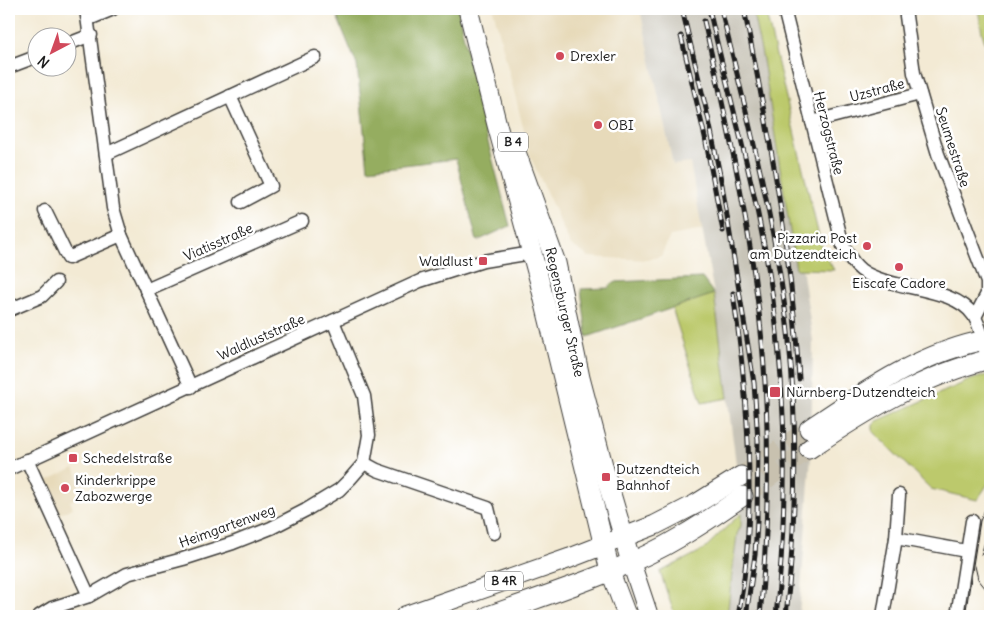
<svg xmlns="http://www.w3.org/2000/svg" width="999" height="625" viewBox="0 0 999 625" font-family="Delius,sans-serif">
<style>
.built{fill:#e7daba}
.industrial{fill:#c8c4b8}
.green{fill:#bcc96c;stroke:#6c7244}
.forest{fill:#95ad60;stroke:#58643e}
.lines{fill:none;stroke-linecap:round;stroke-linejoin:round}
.primary-tunnel{stroke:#c8c1af;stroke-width:19;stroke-dasharray:19 9;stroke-linecap:butt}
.minor-casing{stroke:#3c3b38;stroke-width:15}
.secondary-casing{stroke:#3c3b38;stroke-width:20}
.primary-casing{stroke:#3c3b38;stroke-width:21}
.minor{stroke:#fff;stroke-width:12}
.secondary{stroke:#fff;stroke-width:18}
.primary{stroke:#fff;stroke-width:19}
.tram{stroke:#1c1c1c;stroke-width:1}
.rail-casing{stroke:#1c1c1c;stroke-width:5}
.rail{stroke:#fff;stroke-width:3;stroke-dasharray:9;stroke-linecap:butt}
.poi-dot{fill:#d1495b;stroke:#fff;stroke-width:2}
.labels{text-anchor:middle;stroke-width:5;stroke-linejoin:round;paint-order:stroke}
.shield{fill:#fff;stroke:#606060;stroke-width:1}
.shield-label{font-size:12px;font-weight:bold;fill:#1c1c1c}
.poi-label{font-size:14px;fill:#1c1c1c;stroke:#fff;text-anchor:start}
.street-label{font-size:14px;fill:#1c1c1c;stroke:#fff}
</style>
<rect width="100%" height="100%" fill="#fff"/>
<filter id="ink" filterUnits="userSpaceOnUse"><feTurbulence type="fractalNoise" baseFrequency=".02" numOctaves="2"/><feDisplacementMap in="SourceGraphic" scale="10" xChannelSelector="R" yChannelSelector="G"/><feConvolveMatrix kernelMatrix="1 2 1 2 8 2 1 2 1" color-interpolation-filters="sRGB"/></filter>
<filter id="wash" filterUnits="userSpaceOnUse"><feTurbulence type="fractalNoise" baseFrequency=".0096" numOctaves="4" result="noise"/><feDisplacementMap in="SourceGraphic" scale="20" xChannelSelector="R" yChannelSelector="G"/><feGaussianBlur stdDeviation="1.12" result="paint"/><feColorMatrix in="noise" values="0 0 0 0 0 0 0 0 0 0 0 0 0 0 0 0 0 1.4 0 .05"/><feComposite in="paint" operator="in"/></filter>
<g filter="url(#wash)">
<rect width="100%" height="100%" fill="#f3ead4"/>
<g class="built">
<path d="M493,9H640L673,165L690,162L703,230L670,236L661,256L647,260L589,257L570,244L531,158Z"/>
<path d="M74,468L86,494L70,501L73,508L59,514L44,482Z"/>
</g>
<path class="industrial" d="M640,9H759L772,68L813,341L811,456L799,616H727L737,534L741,526V513L736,464L714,294L690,163L673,165Z"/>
<g class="green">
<path d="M752,9H765L822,249L834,270L796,269L763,60Z"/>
<path d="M978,9H990V58L982,33Z"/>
<path d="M714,294L728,398L702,403L672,308Z"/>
<path d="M990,374V481L977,500L931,489L873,432V425L877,421L970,380Z"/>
<path d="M741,513V526L737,534L727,616H675L660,572L703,550Z"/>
</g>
<g class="forest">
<path d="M334,9H458L476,96L510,226L477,241L456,159L368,169L357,65Z"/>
<path d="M702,278L714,294L587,337L581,289L608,288L614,282Z"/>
</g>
</g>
<g filter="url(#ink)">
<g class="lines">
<g class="primary-tunnel">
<path d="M741,476L809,429"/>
<path d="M743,496L809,449"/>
</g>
<defs>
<g id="minor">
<path d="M86,9L113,208L121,235L191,387"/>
<path d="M784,9L843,246C848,255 853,264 861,270C889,291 954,285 974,316C982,329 984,346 987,360"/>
<path d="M905,9L914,73L938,154L987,282V294L975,317"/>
<path d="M89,19L113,9"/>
<path d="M68,44L91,35"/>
<path d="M9,67L38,56"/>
<path d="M230,96L271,186L241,202"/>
<path d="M812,122L920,94"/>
<path d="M106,154L315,57"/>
<path d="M45,211L68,258L121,235"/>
<path d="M146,290L302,221"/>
<path d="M9,310L42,296L56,282"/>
<path d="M27,460L89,596"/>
<path d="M364,463L377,470L488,508L494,533"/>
<path d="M9,469L420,281L483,261L532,253"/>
<path d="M896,538L899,495"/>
<path d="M39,616L52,608L89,596L127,574L183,559L233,543L271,528L306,510L339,490L350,479L364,463L369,435L364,396L333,321"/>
<path d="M883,616L896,538L966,551"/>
<path d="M957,616L972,521"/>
</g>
<g id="secondary">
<path d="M631,562L649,616"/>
<path d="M610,571L627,616"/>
</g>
<g id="primary">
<path d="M468,9L497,125L539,279L610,571"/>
<path d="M517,155L556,263L580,378L606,477L631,562"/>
<path d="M809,429C865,391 922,351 990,339"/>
<path d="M809,449C865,411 924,375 990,359"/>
<path d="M405,616L570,558L655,525L696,504L741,476"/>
<path d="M488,616C554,592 622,572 682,536C703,524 723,510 743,496"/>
</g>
</defs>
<use href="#minor" class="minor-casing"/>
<use href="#secondary" class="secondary-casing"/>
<use href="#primary" class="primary-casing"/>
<use href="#minor" class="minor"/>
<use href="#secondary" class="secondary"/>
<use href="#primary" class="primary"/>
<g class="tram">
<path d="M981,555L990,525"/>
<path d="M975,566L978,579L990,594"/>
<path d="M965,616L980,521L990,498"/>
<path d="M980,616L990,610"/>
</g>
<defs>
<g id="rail">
<path d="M682,9L709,121L722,185L754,383L758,441L757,521L755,555L746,616"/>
<path d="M709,9C731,103 758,197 772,292C787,400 788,508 776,616"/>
<path d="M721,9C748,118 777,229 789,341C798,433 796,525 786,616"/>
<path d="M744,9C769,131 792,255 799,379"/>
<path d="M704,21C730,135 756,250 764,367C770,450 768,533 760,616"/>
<path d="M681,36L705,137L723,231"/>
<path d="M733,293C748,395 758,515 738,616"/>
</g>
</defs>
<use href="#rail" class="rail-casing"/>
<use href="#rail" class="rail"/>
</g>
</g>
<g class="poi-dot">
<circle cx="560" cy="56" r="5"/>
<circle cx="598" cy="125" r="5"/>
<circle cx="867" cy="246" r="5"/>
<rect x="478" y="256" width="10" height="10" rx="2.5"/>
<circle cx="899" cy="267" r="5"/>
<rect x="769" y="386" width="12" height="12" rx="2.5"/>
<rect x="68" y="453" width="10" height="10" rx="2.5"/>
<rect x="601" y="472" width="10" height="10" rx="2.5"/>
<circle cx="65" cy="488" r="5"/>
</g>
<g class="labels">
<g class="shield">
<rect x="498" y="132.5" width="30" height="19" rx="4"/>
<rect x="485" y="571.5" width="38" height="19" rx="4"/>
</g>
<g class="shield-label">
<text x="513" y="146">B 4</text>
<text x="504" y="585">B 4R</text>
</g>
<g class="poi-label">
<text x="570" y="61">Drexler</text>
<text x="608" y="130">OBI</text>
<text x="857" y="243" text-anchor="end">Pizzaria Post<tspan x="857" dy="16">am Dutzendteich</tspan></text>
<text x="473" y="266" text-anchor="end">Waldlust</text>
<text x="899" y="288" text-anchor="middle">Eiscafe Cadore</text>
<text x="786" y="397">Nürnberg-Dutzendteich</text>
<text x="83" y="463">Schedelstraße</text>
<text x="616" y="474">Dutzendteich<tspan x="616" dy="16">Bahnhof</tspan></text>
<text x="75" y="485">Kinderkrippe<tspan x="75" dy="16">Zabozwerge</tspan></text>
</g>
<g class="street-label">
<text transform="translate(877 90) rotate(-15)" y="5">Uzstraße</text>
<text transform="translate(829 133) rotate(76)" y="5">Herzogstraße</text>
<text transform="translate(953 147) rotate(72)" y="5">Seumestraße</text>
<text transform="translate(218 242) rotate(-24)" y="5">Viatisstraße</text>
<text transform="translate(565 312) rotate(77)" y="5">Regensburger Straße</text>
<text transform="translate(261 337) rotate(-24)" y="5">Waldluststraße</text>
<text transform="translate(227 526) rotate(-20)" y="5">Heimgartenweg</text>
</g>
</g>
<rect width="999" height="625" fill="none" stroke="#fff" stroke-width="30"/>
<g transform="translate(52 52) rotate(221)"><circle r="24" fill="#ffffff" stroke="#a4a4a4"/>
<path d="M0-4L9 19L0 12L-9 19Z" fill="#d1495b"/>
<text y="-8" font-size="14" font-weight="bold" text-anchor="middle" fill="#1c1c1c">N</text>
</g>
</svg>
